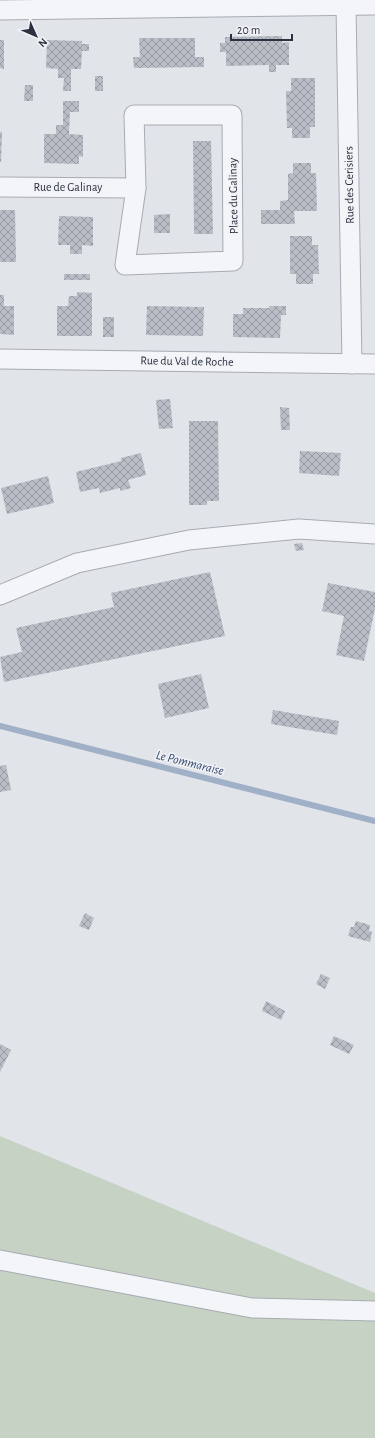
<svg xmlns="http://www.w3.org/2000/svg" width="375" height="1438" viewBox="0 0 375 1438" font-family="'Alegreya Sans',sans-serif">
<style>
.grass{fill:#c6d2c3}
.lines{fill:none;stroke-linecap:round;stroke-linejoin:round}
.stream{stroke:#9fb0c7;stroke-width:6}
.building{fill:url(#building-cross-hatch)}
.street-casing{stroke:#a7abb3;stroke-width:21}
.street{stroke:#f4f5f8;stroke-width:19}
.labels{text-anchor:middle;stroke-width:3;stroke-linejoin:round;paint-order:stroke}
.street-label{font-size:12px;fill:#2b3140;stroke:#f1f3f7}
.water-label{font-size:13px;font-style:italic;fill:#384e71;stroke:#f1f3f7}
</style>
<defs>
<pattern id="building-cross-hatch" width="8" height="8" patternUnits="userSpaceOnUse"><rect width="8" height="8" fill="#b9bdc6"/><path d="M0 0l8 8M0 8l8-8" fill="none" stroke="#979aa2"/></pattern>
</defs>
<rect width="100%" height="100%" fill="#e1e4e9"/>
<path class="grass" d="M0,1136L375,1293V1438H0Z"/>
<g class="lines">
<path class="stream" d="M0,726L375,821"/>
</g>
<g class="building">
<path d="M282,36V43L289,42V65H276V72H269V65L226,66V52H220V43H225V37Z"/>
<path d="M139,38H195V57H204V67L134,68L133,57H140Z"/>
<path d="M0,40H4V69L0,68Z"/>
<path d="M47,40L82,41V44H89V51H82L81,69H71V91H63L64,78H58V69L46,68Z"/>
<rect x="95" y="76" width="8" height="15"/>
<path d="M291,78H315V127H310V138H292V128H287L286,91H291Z"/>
<path d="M25,85H33V101H24Z"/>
<path d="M63,101H79V112H70L69,134L83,135V157L79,156V164L44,163V134H56V125H63Z"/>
<path d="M0,132H2L1,162H0Z"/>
<path d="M193,141H211L213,234H194Z"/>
<path d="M293,163H311V173H316L317,211H294L295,224H261V210H280V201L288,200V174L293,173Z"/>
<path d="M0,210H15L16,262H0Z"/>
<path d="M170,214V233H154V215Z"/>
<path d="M59,216L93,217V246L82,245V254H70V245H58Z"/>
<path d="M290,236H312V245H318L319,274H313V284H296V274H290Z"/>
<rect x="64" y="274" width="26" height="6"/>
<path d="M77,292L92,293V336H57V306H68L69,296H77Z"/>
<path d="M0,295H4V306H14V335L0,334Z"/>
<path d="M147,306L204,307L203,336L146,335Z"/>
<path d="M269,306H286V315H281L280,338L233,337V314H243V308H270Z"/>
<rect x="103" y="317" width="11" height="20"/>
<path d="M170,399L173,428L159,429L156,400Z"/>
<path d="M280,407L289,408L290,430H281Z"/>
<path d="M189,421H218L219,501H207V505H189Z"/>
<path d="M300,451L341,453L339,476L299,473Z"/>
<path d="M141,453L146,475L128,480L131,488L120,491V488L100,493L99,488L80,492L76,472L121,461V458Z"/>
<path d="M48,476L54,503L7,514L1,488Z"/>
<path d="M302,543L304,550L296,551L294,544Z"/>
<path d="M210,572L225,636L4,682L0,657L22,652L16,628L114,607L111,593Z"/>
<path d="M328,583L375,592V608L364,661L336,655L344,616L322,611Z"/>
<path d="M201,674L209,708L165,718L158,684Z"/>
<path d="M273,710L339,721L337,735L271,724Z"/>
<path d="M6,765L11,790L0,792V766Z"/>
<path d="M85,913L94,918L89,930L79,926Z"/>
<path d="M356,921L370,925L369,931L372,932L370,942L348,936L351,927H354Z"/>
<path d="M321,974L330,978L325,989L316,984Z"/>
<path d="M266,1001L285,1011L281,1020L262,1011Z"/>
<path d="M334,1036L354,1045L349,1054L330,1045Z"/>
<path d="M0,1044L11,1050L0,1072Z"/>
</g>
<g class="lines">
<defs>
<g id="street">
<path d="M346,6L352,364"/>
<path d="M0,10L375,5"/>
<path d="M134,115H232L233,261L125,265L136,188Z"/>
<path d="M0,187L136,188"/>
<path d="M0,359L375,364"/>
<path d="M0,595L77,563L189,540L299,529L375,534"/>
<path d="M0,1260L252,1308L375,1311"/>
</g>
</defs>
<use href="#street" class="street-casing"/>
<use href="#street" class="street"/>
</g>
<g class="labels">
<g class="street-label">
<text transform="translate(349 185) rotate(-91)" y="4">Rue des Cerisiers</text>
<text x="68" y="191">Rue de Galinay</text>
<text transform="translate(233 196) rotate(-91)" y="4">Place du Galinay</text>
<text transform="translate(187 361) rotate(1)" y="4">Rue du Val de Roche</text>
</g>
<g class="water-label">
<text transform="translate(190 762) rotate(14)" y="5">Le Pommaraise</text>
</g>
</g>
<g transform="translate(36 36) rotate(135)" stroke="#f1f3f7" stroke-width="3" paint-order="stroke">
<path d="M0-3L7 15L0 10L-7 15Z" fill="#2b3140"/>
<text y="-6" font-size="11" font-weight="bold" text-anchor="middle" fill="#2b3140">N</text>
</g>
<path d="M231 34v6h61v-6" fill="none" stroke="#2b3140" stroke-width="2"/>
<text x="237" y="34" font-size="12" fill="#2b3140" stroke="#f1f3f7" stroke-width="3" paint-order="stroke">20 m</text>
</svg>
